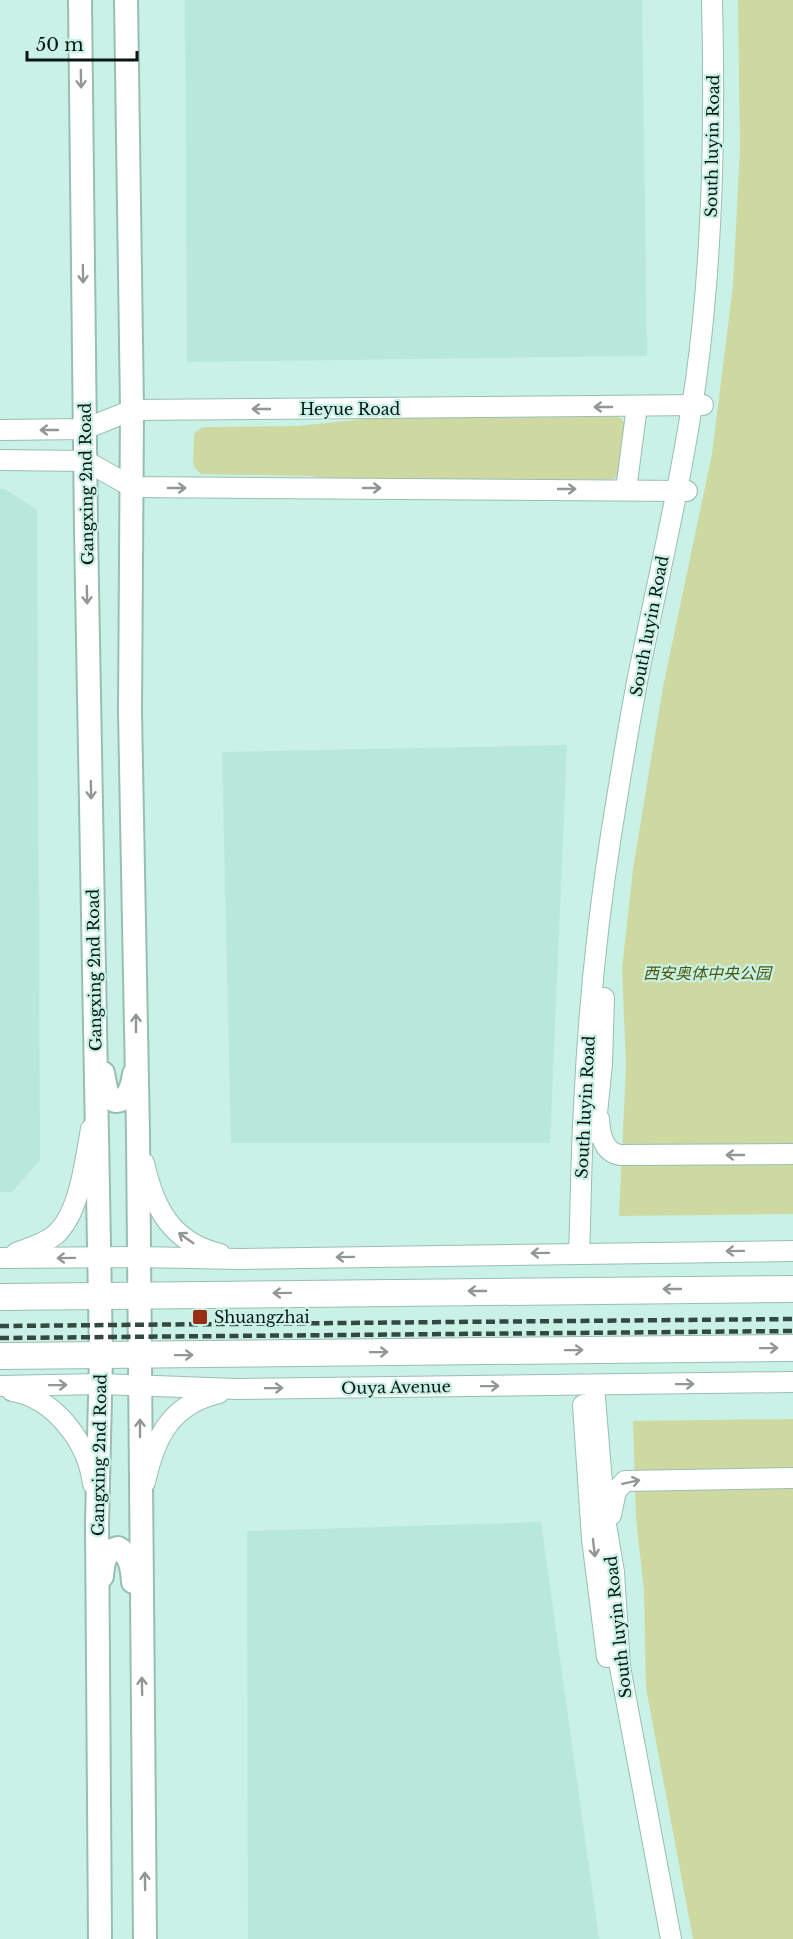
<svg xmlns="http://www.w3.org/2000/svg" width="793" height="1939" viewBox="0 0 793 1939" font-family="'Libre Baskerville','Noto Sans SC',serif">
<style>
.built{fill:#b8e8da}
.green{fill:#cdd9a0}
.lines{fill:none;stroke-linecap:round;stroke-linejoin:round}
.tertiary-casing{stroke:#98beb3;stroke-width:22}
.secondary-casing{stroke:#98beb3;stroke-width:26}
.primary-casing{stroke:#98beb3;stroke-width:28}
.tertiary{stroke:#fff;stroke-width:20}
.secondary{stroke:#fff;stroke-width:22}
.primary{stroke:#fff;stroke-width:26}
.rail{stroke:#344842;stroke-width:4.5;stroke-dasharray:9 4.5;stroke-linecap:butt}
.oneway{stroke:#909795}
.poi-dot{fill:#962e17;stroke:#caf1e5;stroke-width:2}
.labels{text-anchor:middle;stroke-width:4.5;stroke-linejoin:round;paint-order:stroke}
.street-label{font-size:16px;fill:#081713;stroke:#caf1e5}
.park-label{font-size:16px;font-style:italic;fill:#4b560d;stroke:#caf1e5}
.poi-label{font-size:16px;fill:#081713;stroke:#caf1e5;text-anchor:start}
</style>
<rect width="100%" height="100%" fill="#caf1e5"/>
<g class="built">
<path d="M185,0H642L647,356L187,362Z"/>
<path d="M0,489H5L37,510L40,1160L12,1192H0Z"/>
<path d="M567,745L550,1143H231L222,752Z"/>
<path d="M541,1522L599,1939H248L247,1531Z"/>
</g>
<g class="green">
<path d="M738,0H793V1214L619,1216L626,1066L622,969L633,869L663,687L712,454L733,285L740,149Z"/>
<path d="M617,417L621,418L626,425L618,476L613,479L367,482L310,476L201,474L195,468L193,464L194,434L201,428L207,427L298,426L373,418Z"/>
<path d="M793,1419V1939H693L646,1688L644,1591L636,1518L633,1421Z"/>
</g>
<g class="lines">
<defs>
<g id="tertiary">
<path d="M0,430L85,429L132,410L703,405"/>
<path d="M0,460L86,461L132,487L687,491"/>
<path d="M626,490L637,406"/>
<path d="M599,1119C600,1134 603,1152 620,1155L793,1154"/>
<path d="M595,1133L602,1064L604,998"/>
<path d="M144,1163C154,1208 171,1242 220,1254"/>
<path d="M16,1253C29,1248 44,1244 55,1235C80,1213 85,1161 91,1129"/>
<path d="M579,1253C581,1204 581,1156 584,1107C588,1017 597,925 611,835C620,779 629,722 640,667C660,571 682,476 696,380C713,254 715,127 712,0"/>
<path d="M0,1258L138,1257L240,1259L793,1251"/>
<path d="M594,1385L605,1519L614,1572L620,1667L671,1939"/>
<path d="M0,1386L100,1384L237,1389L793,1382"/>
<path d="M12,1391C55,1398 88,1443 93,1484"/>
<path d="M583,1405L592,1539L607,1657"/>
<path d="M145,1482C155,1437 171,1404 219,1393"/>
<path d="M611,1515L616,1491L625,1481L793,1478"/>
</g>
<g id="secondary">
<path d="M80,0L86,530L101,1356L97,1523L100,1939"/>
<path d="M126,0L132,410L130,712L138,1134L145,1939"/>
<path d="M103,1073L107,1094L115,1101C129,1101 132,1086 134,1074"/>
<path d="M102,1576C103,1564 104,1551 118,1548C131,1555 132,1569 133,1582"/>
</g>
<g id="primary">
<path d="M0,1297L793,1289"/>
<path d="M0,1356L793,1348"/>
</g>
</defs>
<use href="#tertiary" class="tertiary-casing"/>
<use href="#secondary" class="secondary-casing"/>
<use href="#primary" class="primary-casing"/>
<use href="#tertiary" class="tertiary"/>
<use href="#secondary" class="secondary"/>
<use href="#primary" class="primary"/>
<g class="rail">
<path d="M0,1326L793,1319"/>
<path d="M0,1338L793,1331"/>
</g>
</g>
<defs><path id="oneway-shaft" d="M-6 0H5M1.5-3L5.5 0L1.5 3" fill="none" stroke-width="1.6" stroke-linecap="round" stroke-linejoin="round" transform="scale(1.5)"/></defs>
<g class="oneway">
<use href="#oneway-shaft" transform="translate(81 79) rotate(89)"/>
<use href="#oneway-shaft" transform="translate(83 274) rotate(89)"/>
<use href="#oneway-shaft" transform="translate(603 407) rotate(180)"/>
<use href="#oneway-shaft" transform="translate(261 409) rotate(180)"/>
<use href="#oneway-shaft" transform="translate(49 430) rotate(180)"/>
<use href="#oneway-shaft" transform="translate(177 488)"/>
<use href="#oneway-shaft" transform="translate(372 488)"/>
<use href="#oneway-shaft" transform="translate(567 489)"/>
<use href="#oneway-shaft" transform="translate(87 595) rotate(89)"/>
<use href="#oneway-shaft" transform="translate(91 790) rotate(89)"/>
<use href="#oneway-shaft" transform="translate(136 1023) rotate(-90)"/>
<use href="#oneway-shaft" transform="translate(735 1155) rotate(180)"/>
<use href="#oneway-shaft" transform="translate(186 1238) rotate(-145)"/>
<use href="#oneway-shaft" transform="translate(735 1251) rotate(179)"/>
<use href="#oneway-shaft" transform="translate(540 1253) rotate(179)"/>
<use href="#oneway-shaft" transform="translate(345 1257) rotate(179)"/>
<use href="#oneway-shaft" transform="translate(66 1258) rotate(179)"/>
<use href="#oneway-shaft" transform="translate(672 1289) rotate(180)"/>
<use href="#oneway-shaft" transform="translate(477 1291) rotate(180)"/>
<use href="#oneway-shaft" transform="translate(282 1293) rotate(179)"/>
<use href="#oneway-shaft" transform="translate(769 1348) rotate(-1)"/>
<use href="#oneway-shaft" transform="translate(574 1350) rotate(-1)"/>
<use href="#oneway-shaft" transform="translate(379 1352) rotate(-1)"/>
<use href="#oneway-shaft" transform="translate(184 1355) rotate(-1)"/>
<use href="#oneway-shaft" transform="translate(685 1384) rotate(-1)"/>
<use href="#oneway-shaft" transform="translate(58 1385) rotate(-1)"/>
<use href="#oneway-shaft" transform="translate(490 1386) rotate(-1)"/>
<use href="#oneway-shaft" transform="translate(274 1388) rotate(-1)"/>
<use href="#oneway-shaft" transform="translate(140 1428) rotate(-90)"/>
<use href="#oneway-shaft" transform="translate(631 1482) rotate(-12)"/>
<use href="#oneway-shaft" transform="translate(594 1548) rotate(83)"/>
<use href="#oneway-shaft" transform="translate(142 1686) rotate(-91)"/>
<use href="#oneway-shaft" transform="translate(145 1881) rotate(-91)"/>
</g>
<rect class="poi-dot" x="192" y="1309" width="16" height="16" rx="3"/>
<g class="labels">
<g class="street-label">
<text transform="translate(712 146) rotate(-89)" y="6">South luyin Road</text>
<text x="350" y="415">Heyue Road</text>
<text transform="translate(86 484) rotate(-91)" y="6">Gangxing 2nd Road</text>
<text transform="translate(649 626) rotate(-79)" y="6">South luyin Road</text>
<text transform="translate(94 970) rotate(-91)" y="6">Gangxing 2nd Road</text>
<text transform="translate(585 1107) rotate(-87)" y="6">South luyin Road</text>
<text transform="translate(396 1387) rotate(-1)" y="6">Ouya Avenue</text>
<text transform="translate(99 1455) rotate(-89)" y="6">Gangxing 2nd Road</text>
<text transform="translate(618 1627) rotate(-96)" y="6">South luyin Road</text>
</g>
<g class="park-label">
<text x="707" y="979">西安奥体中央公园</text>
</g>
<g class="poi-label">
<text x="214" y="1323">Shuangzhai</text>
</g>
</g>
<path d="M27 51v9h110v-9" fill="none" stroke="#081713" stroke-width="3"/>
<text x="36" y="51" font-size="18" fill="#081713" stroke="#caf1e5" stroke-width="4.5" paint-order="stroke">50 m</text>
</svg>
